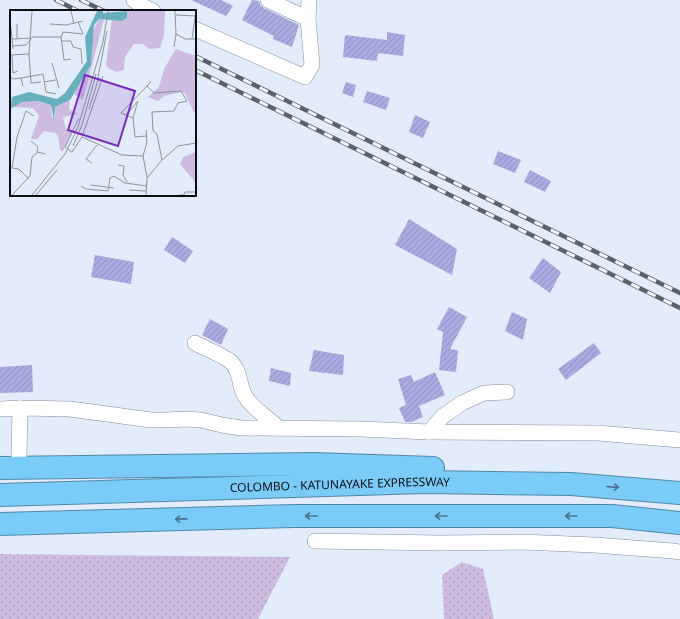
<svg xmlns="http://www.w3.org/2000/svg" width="680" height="619" viewBox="0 0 680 619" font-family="'Noto Sans',sans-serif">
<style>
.grass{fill:url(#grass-dots)}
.building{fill:url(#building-hatch)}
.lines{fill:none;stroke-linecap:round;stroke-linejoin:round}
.minor-casing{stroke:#848c9a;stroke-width:16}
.highway-casing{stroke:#5388a7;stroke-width:24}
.minor{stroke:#fff;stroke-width:15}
.highway{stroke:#7bcbf8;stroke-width:22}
.rail-casing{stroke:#5d626a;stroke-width:4.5}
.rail{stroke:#f5f9ff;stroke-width:3;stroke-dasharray:9;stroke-linecap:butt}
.oneway{stroke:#487690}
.labels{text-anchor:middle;stroke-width:4;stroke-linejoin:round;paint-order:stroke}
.street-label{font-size:12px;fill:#0a0d11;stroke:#f5f9ff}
.inset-road{fill:none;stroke:#8c939d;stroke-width:1}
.view{fill:#7b2cbf;fill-opacity:0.15;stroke:#7b2cbf;stroke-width:2}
.inset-edge{fill:none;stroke:#0a0d11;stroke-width:2}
</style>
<defs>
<pattern id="grass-dots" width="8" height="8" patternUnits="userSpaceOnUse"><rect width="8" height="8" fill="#cdbce0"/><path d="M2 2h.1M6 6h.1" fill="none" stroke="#afa0bf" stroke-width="1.8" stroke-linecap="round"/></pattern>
<pattern id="building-hatch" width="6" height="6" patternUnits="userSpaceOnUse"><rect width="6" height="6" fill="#a9abe0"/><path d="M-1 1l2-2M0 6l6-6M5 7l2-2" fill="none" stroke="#9092bf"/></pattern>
</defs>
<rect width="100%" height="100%" fill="#e2ecfb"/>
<g class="grass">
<path d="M0,554L290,557L258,619H0Z"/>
<path d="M462,562L483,569L494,619H444L442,575Z"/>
</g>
<g class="building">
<path d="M191,0H221L233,6L226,16Z"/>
<path d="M252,0L259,1L260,5L264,8L299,25L292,47L273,39L274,36L242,20Z"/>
<path d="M387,32L405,35L403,56L378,53L377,61L343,57L345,35L387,40Z"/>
<path d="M346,82L356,85L353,97L342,93Z"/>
<path d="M367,91L390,98L386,110L363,102Z"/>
<path d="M415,115L430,122L423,138L409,132Z"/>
<path d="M498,151L521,160L515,173L493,164Z"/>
<path d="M530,170L551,181L545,192L524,182Z"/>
<path d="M409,219L457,249L452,275L395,245Z"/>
<path d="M172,237L193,251L185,263L164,250Z"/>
<path d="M95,255L134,262L131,284L91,277Z"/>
<path d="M543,258L561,272L550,293L529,278Z"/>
<path d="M449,307L467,317L450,349L458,350L456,372L439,370L443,332L437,329Z"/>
<path d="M512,312L527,319L523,340L505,331Z"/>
<path d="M210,319L228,329L221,345L202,335Z"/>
<path d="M594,343L601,353L566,380L558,369Z"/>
<path d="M314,350L344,355L343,375L309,371Z"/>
<path d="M32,365L33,392L0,393V367Z"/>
<path d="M271,368L291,373L290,386L269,381Z"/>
<path d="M435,372L445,395L419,406L423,417L411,422H405L399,408L406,405L398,379L411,375L414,382Z"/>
</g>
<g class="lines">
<defs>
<g id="minor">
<path d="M134,0L140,5L153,11"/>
<path d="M268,0L308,19"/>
<path d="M195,29L305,77L312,65L308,19L309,0"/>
<path d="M195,343C204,348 225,356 231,362C242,373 238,384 245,396C252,408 269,419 279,428"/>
<path d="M0,409L20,408L70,409L151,420H165L186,419L201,420L222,425L241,428L361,429L429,432L598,433L680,440"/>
<path d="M429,432L443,416L462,403L484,393L507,392"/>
<path d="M19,456L20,408"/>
<path d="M315,541L440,543L521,542L595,545L673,551L680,552"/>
</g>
<g id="highway">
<path d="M0,468L313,464L433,468"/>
<path id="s1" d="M0,495L424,482L571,484L680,493"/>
<path d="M0,524L294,516H612L680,523"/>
</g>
</defs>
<use href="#minor" class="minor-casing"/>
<use href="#highway" class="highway-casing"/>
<use href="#minor" class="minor"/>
<use href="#highway" class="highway"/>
<defs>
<g id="rail">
<path d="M56,0L78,11"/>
<path d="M81,0L104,11"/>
<path d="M195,56L680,293"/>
<path d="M195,70L680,308"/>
</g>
</defs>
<use href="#rail" class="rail-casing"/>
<use href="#rail" class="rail"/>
</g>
<defs><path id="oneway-shaft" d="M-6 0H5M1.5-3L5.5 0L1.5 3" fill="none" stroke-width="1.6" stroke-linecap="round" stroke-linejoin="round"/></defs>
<g class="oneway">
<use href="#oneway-shaft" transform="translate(613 487) rotate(4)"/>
<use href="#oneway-shaft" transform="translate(311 516) rotate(-180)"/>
<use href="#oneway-shaft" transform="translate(441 516) rotate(-180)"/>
<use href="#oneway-shaft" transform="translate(571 516) rotate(-180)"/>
<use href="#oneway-shaft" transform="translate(181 519) rotate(179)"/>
</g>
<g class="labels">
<g class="street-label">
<text dy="4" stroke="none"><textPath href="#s1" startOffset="340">COLOMBO - KATUNAYAKE EXPRESSWAY</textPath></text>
</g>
</g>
<g transform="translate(10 10)">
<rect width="186" height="186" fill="#e2ecfb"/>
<path d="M117,1H155L154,25L150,38L139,39L133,34H124L115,47L114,60L106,62L98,58L96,54L102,9L112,11L117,8ZM89,9H94L73,90L64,84L81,55L82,23ZM60,90L59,99L68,104L53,107L56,119L62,123L53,141L50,140L48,126L45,123L34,121L27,129H21L29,106L23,98L3,97L12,92L28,91L41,95L42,107H45V97Z" fill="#cdbce0"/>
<path d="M166,39L186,46V102L184,103L175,83L171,82L154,86L148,91L138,87L149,77L154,59ZM186,142V173L170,154L173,147Z" fill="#cdbce0"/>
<path d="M87,1H93V3L117,1V8L112,11L89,9L84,15L81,55L60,90L45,97L44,110L41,95L28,91L12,92L0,99L2,87L19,82L47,89L55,83L77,51L75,27Z" fill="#67afbd"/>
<path class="inset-road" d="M22,1L19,44L21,73L31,72M61,1L64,14M165,1L166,24L175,29H186M166,5L186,6M7,14V28M40,14L56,15L73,11M1,18L3,39M22,27H51M2,29L22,28M182,29L186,1M51,31H61L63,37L71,39L72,54M2,36L16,35L21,29M164,37L166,24M0,45L19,44M2,45L3,63L8,61M61,49L54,50L51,27L53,22L73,24L68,12M42,53L49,78M0,66L3,69L11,68M88,67L97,21M141,71L137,76L144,83L171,81L177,91M34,72L46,70M13,76L11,68L33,64L36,82L46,84M79,99L89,67M116,105L128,91L123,108L125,127L136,126M69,108L55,137L62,142L72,127L93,66M123,108L111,103L137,76M72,127L112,145L133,146L137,167M21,131L28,137L27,142M63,136L72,115L86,64M133,146L137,132L136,120M152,150L147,124L143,121L142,102L164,101L168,93L177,91M82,153L76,149L87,135M108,155L114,156L113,165L117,172M18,168L9,159L2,158L7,127L16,101L24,106M81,175L104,178M71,176L76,179L98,181L100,168L104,166L115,173L137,176M119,180L136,181M2,185L20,166L22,147L28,142L35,144M22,185L55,144L68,117L93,32L98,1M26,185L47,160M136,185L137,168L152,150L168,136L186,133M169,185H174L175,182H186"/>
<path class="view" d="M75,65L125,81L108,136L58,120Z"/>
<rect width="186" height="186" class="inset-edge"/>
</g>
</svg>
